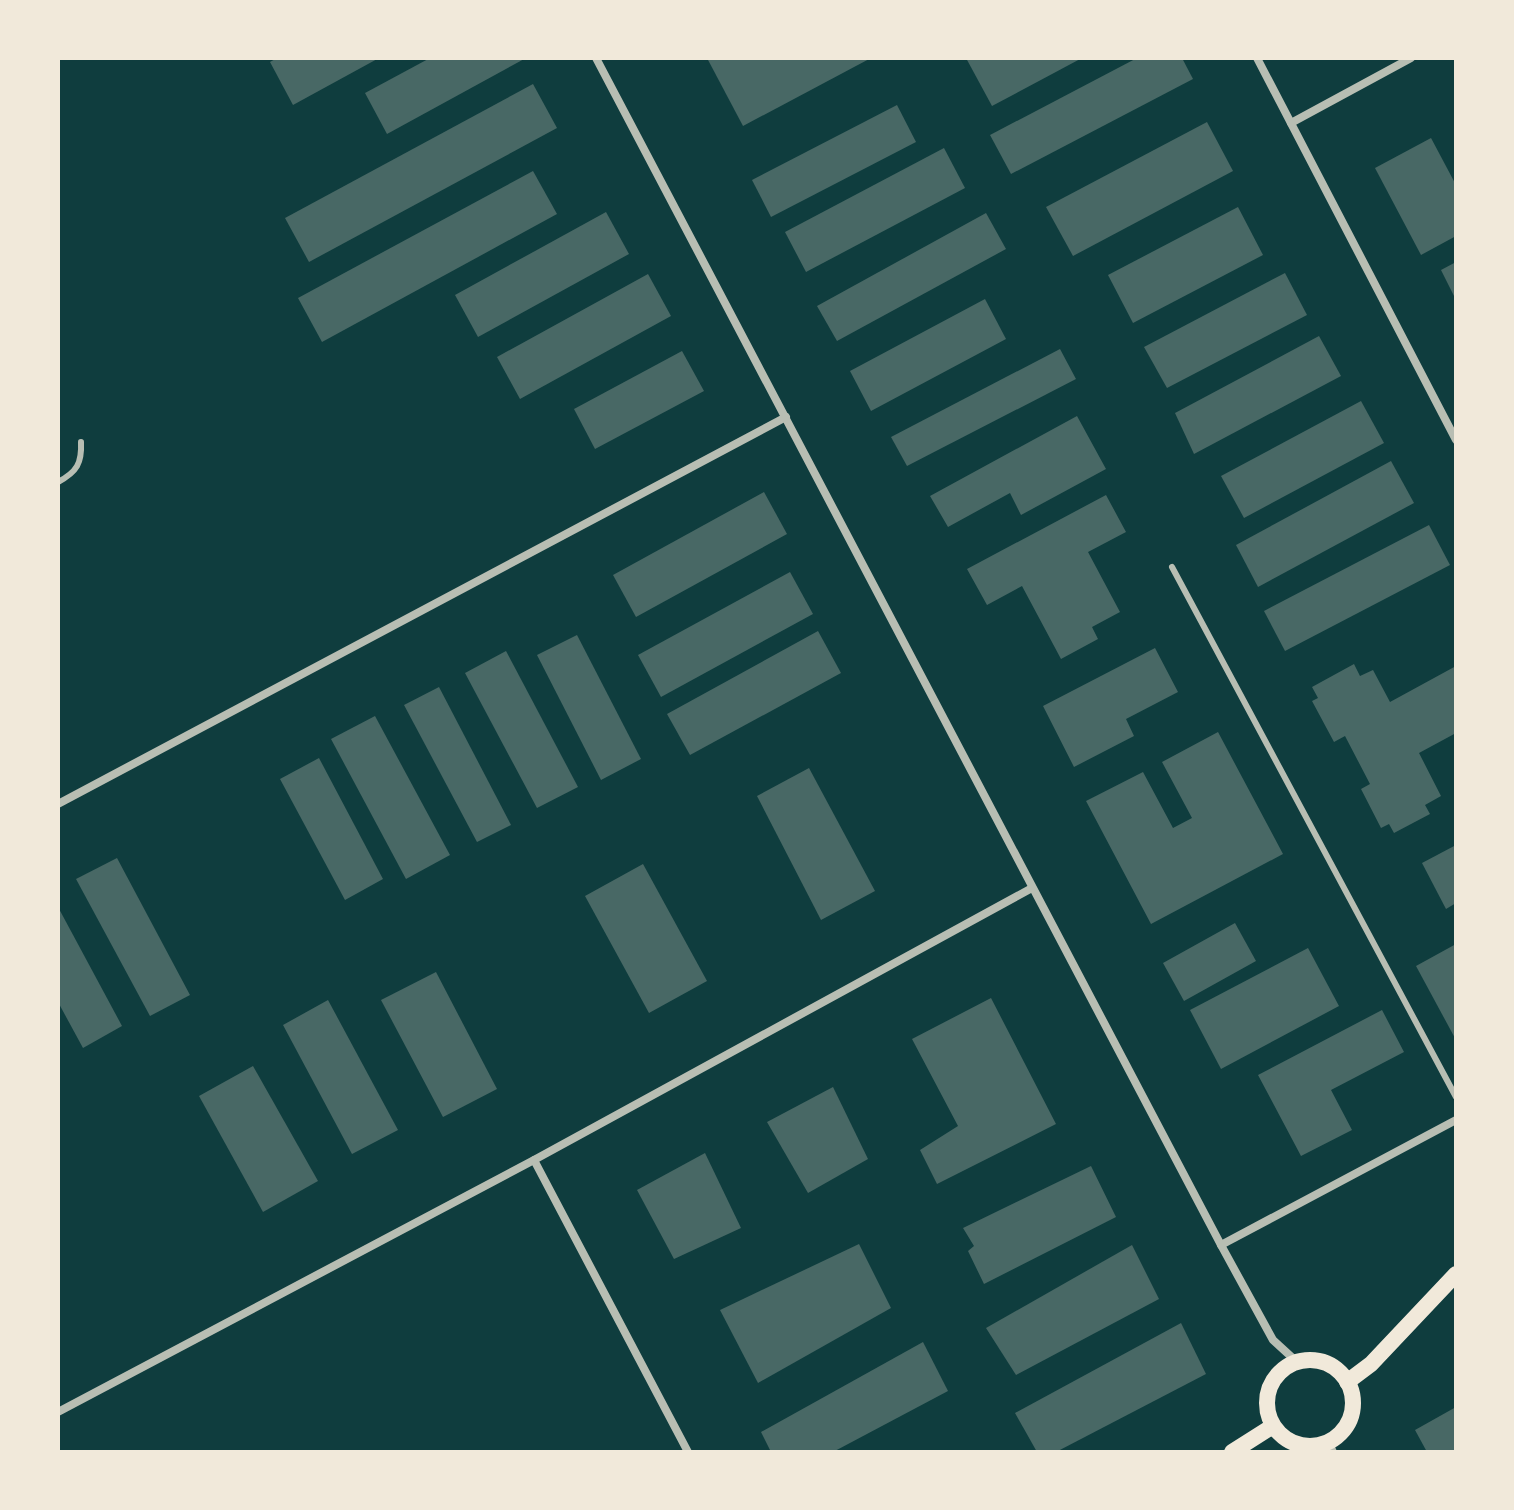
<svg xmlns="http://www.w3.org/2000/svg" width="1514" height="1510" viewBox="0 0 1514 1510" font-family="'Varela Round',sans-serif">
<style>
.building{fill:#486865}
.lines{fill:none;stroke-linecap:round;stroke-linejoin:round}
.service{stroke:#b8beb3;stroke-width:6}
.minor{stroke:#b8beb3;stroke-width:8}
.secondary{stroke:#f1e9da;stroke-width:16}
</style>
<rect width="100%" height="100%" fill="#0f3d3e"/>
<g class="building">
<path d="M277,58H379L293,105L270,62Z"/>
<path d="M430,58H526L387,134L365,93Z"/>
<path d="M707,58H871L743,126Z"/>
<path d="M966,58H1082L992,106Z"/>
<path d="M1137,58H1182L1193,79L1011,174L990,135Z"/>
<path d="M533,84L557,128L309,262L285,218Z"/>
<path d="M897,105L916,142L771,217L752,180Z"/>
<path d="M1207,122L1233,171L1073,256L1046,207Z"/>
<path d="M1431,138L1456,185V236L1421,255L1375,168Z"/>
<path d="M944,148L965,188L806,272L785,232Z"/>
<path d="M533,171L557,214L322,342L298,298Z"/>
<path d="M1238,207L1263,255L1133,323L1108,275Z"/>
<path d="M606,212L629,254L478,337L455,295Z"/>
<path d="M986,213L1006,249L837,341L817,306Z"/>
<path d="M1456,262V300L1441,270Z"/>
<path d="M1285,273L1307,315L1167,388L1144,347Z"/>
<path d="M648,274L671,316L520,399L497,357Z"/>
<path d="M985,299L1006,339L871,411L850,371Z"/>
<path d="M1319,336L1341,376L1194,454L1175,413Z"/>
<path d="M1060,349L1076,379L907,466L891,437Z"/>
<path d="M682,351L704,391L595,449L574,409Z"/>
<path d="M1361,401L1384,443L1244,518L1221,476Z"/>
<path d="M1077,416L1106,469L1021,515L1010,493L948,527L930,496Z"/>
<path d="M1391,461L1414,503L1258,587L1236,545Z"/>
<path d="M764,492L787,534L636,617L613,575Z"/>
<path d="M1106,495L1126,532L1088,552L1120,612L1092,627L1098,639L1061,659L1022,586L987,605L967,569Z"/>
<path d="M1429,525L1450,565L1285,651L1264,611Z"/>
<path d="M790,572L813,614L661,697L638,655Z"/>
<path d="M818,631L841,673L690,755L667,714Z"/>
<path d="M577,635L641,759L601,780L537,655Z"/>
<path d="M1155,648L1178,692L1126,719L1134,736L1074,767L1043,706Z"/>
<path d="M506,651L578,787L537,808L465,673Z"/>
<path d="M1354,664L1360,676L1373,670L1390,702L1456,666V733L1419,753L1441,796L1425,805L1430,814L1394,833L1389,824L1381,828L1361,789L1370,784L1345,736L1334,742L1312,701L1318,698L1312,687Z"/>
<path d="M439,687L511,825L477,842L404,705Z"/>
<path d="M375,716L450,855L406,879L331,739Z"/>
<path d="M1218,732L1283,854L1151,924L1086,801L1143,772L1173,828L1192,818L1162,762Z"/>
<path d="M319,758L383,879L345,900L280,779Z"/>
<path d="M809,768L875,891L821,920L757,796Z"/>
<path d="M1456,845V903L1446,909L1422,863Z"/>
<path d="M117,858L190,995L150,1016L76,879Z"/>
<path d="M643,864L707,981L649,1013L585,896Z"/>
<path d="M58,907L122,1026L83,1048L58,1002Z"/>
<path d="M1235,923L1256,961L1184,1001L1163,963Z"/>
<path d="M1456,944V1040L1416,966Z"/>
<path d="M1308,948L1339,1006L1221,1069L1190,1010Z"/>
<path d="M436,972L497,1089L443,1117L381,1000Z"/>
<path d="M991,998L1056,1124L937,1184L920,1150L958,1126L912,1039Z"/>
<path d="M328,1000L398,1130L352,1154L283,1025Z"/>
<path d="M1382,1010L1404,1052L1331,1090L1352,1130L1301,1156L1258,1075Z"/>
<path d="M253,1066L318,1181L263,1212L199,1096Z"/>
<path d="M833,1087L868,1159L808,1193L767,1122Z"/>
<path d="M705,1153L741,1228L674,1259L637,1190Z"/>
<path d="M1091,1166L1116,1217L984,1284L968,1251L974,1246L963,1228Z"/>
<path d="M859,1244L891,1308L758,1383L720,1310Z"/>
<path d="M1132,1245L1159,1299L1016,1375L986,1328Z"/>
<path d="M1181,1323L1206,1374L1056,1452H1037L1015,1413Z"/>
<path d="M923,1342L948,1391L833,1452H771L761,1432Z"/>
<path d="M1456,1407V1452H1427L1415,1430Z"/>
</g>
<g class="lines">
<g class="service">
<path d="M58,482C77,472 82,463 81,442"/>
<path d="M1172,567L1456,1097"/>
</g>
<g class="minor">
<path d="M596,58L1221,1245L1273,1340L1297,1362"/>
<path d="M1257,58L1456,440"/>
<path d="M1291,123L1411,58"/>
<path d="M58,804L786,417"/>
<path d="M534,1160L688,1452"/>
<path d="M1221,1245L1456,1120"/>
<path d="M58,1412L534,1160L1032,888"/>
<path d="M1329,1443L1333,1452"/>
</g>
<g class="secondary">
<circle cx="1310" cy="1403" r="43"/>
<path d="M1347,1382L1371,1364L1456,1274"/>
<path d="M1232,1452L1273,1426"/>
</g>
</g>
<rect width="1514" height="1510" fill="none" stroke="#f1e9da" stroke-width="120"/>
</svg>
